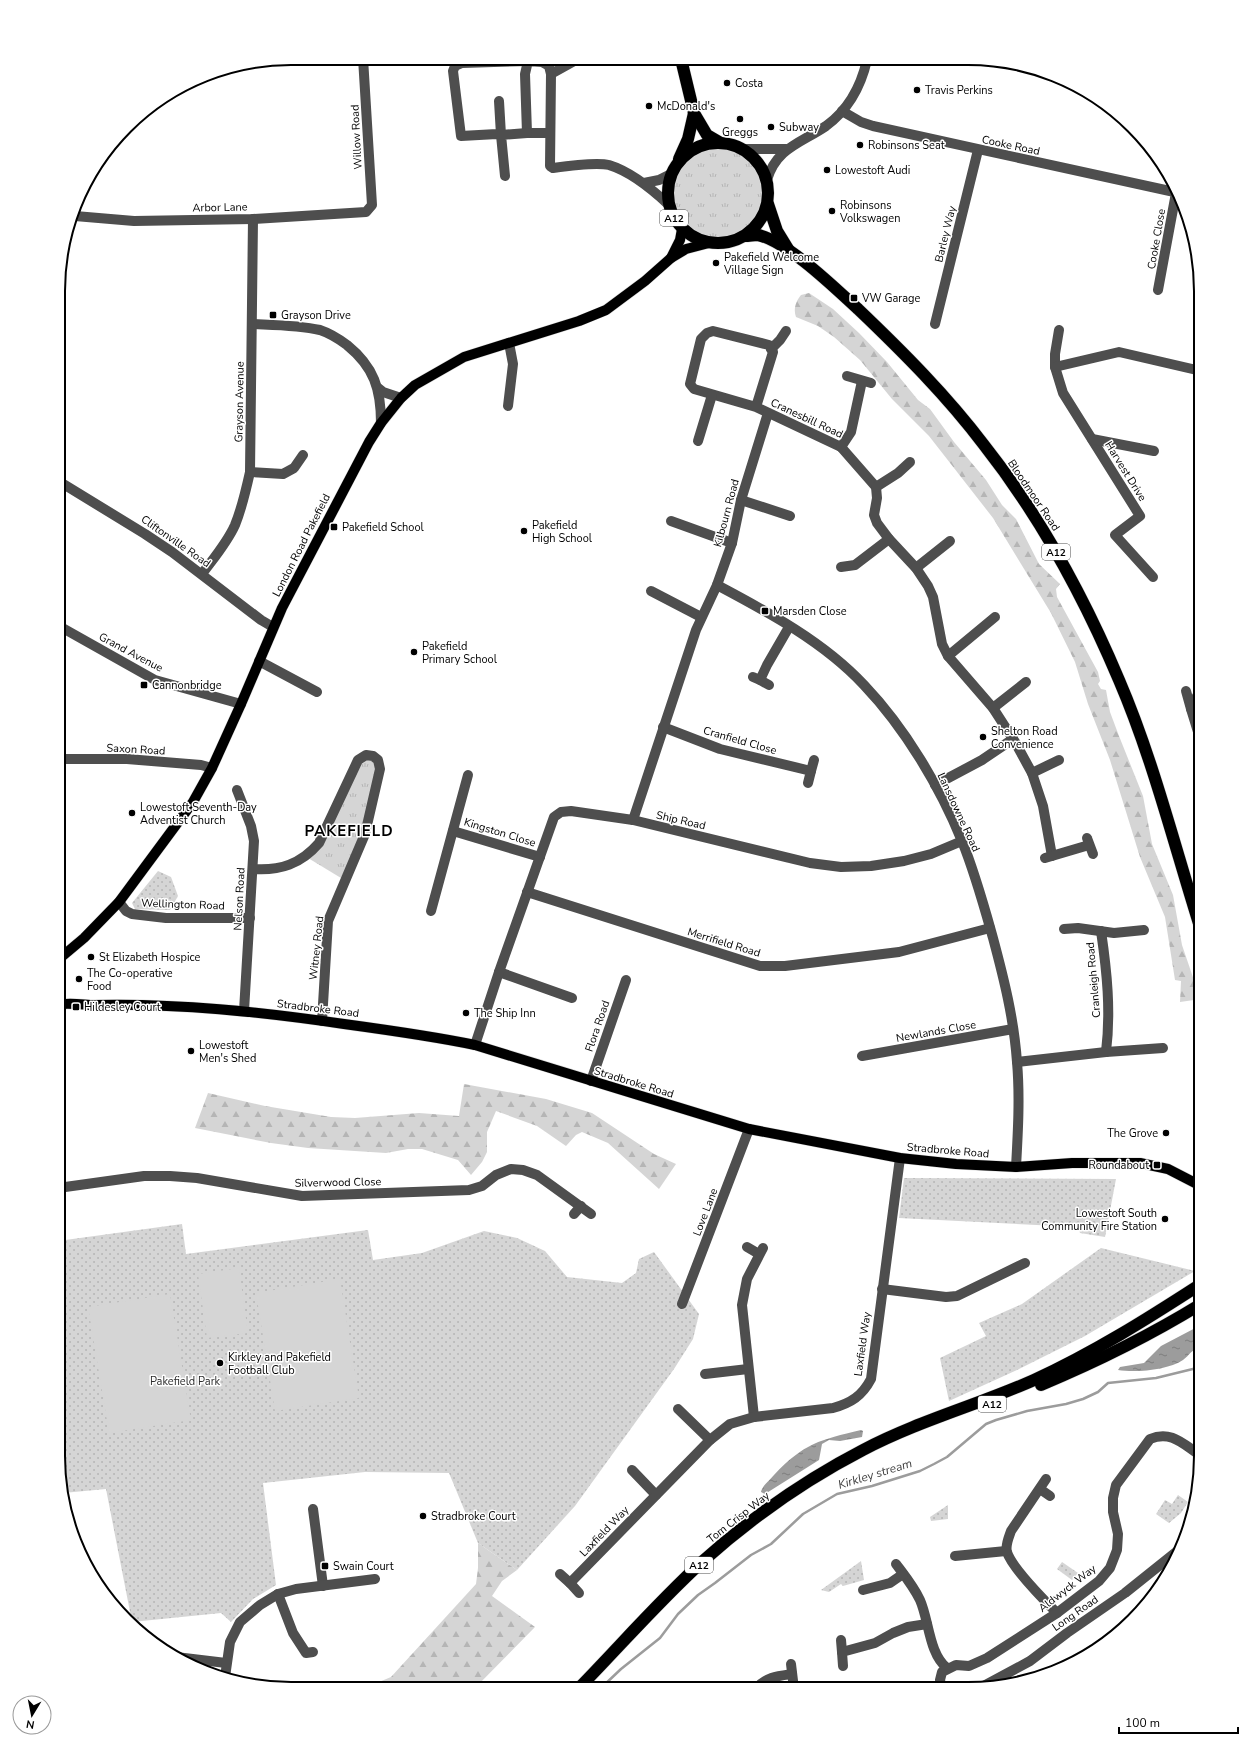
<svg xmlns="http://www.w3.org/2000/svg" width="1259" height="1747" viewBox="0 0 1259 1747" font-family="'Nunito Sans',sans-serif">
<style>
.grass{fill:url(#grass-tufts)}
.forest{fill:url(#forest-firs)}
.park{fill:url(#park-dots)}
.pitch{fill:#d5d5d5}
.water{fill:url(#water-ripples)}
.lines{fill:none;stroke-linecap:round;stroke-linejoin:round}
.stream{stroke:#9c9c9c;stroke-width:2.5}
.major-casing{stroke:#dbdbdb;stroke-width:11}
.highway-casing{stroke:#dbdbdb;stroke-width:13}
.minor{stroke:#4e4e4e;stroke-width:10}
.major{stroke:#000;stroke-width:10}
.highway{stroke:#000;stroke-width:12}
.poi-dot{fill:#000;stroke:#fff;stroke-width:1.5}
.labels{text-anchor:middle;stroke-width:3;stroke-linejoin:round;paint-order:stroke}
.shield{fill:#fff;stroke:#4c4c4c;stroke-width:1}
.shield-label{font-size:10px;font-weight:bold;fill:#000}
.poi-label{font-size:11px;fill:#000;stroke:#fff;text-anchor:start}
.street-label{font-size:11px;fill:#000;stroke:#fff}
.park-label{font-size:11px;fill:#2c2c2c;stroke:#fff}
.water-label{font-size:12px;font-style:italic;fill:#3d3d3d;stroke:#fff}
.district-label{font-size:15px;font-weight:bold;letter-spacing:1px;fill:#000;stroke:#fff}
.rim{fill:none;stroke:#000;stroke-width:2}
</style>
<defs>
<pattern id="grass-tufts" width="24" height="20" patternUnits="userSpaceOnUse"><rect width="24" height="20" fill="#d5d5d5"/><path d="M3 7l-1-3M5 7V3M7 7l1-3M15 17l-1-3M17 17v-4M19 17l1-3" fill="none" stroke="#b5b5b5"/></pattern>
<pattern id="forest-firs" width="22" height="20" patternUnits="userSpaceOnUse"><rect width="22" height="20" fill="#d5d5d5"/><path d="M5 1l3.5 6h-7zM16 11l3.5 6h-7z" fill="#b5b5b5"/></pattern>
<pattern id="park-dots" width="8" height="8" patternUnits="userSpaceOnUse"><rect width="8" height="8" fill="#d5d5d5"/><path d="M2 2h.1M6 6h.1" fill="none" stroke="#b5b5b5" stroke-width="1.8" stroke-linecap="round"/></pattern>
<pattern id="water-ripples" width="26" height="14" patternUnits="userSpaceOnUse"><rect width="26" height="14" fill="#9c9c9c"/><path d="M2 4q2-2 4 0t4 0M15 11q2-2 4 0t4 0" fill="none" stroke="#7d7d7d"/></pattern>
</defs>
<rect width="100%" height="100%" fill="#fff"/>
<g class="grass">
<circle cx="718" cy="193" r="45"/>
<path d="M368,757L377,766L361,837L341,878L308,858L360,764Z"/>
</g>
<g class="forest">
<path d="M809,293L833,309L859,333L887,362L918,400L930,409L954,442L986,480L1002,505L1016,519L1039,564L1060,584L1056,589L1057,597L1098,672L1100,681L1098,684L1101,689L1106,690L1110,712L1119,736L1143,796L1152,844L1173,895L1182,945L1201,1001V1030L1194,1029V1000L1180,1002L1181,981L1175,980L1165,917L1140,857L1110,760L1088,704L1075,662L1051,613L993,518L929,436L892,399L860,360L834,337L818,326L796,317C793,309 796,301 801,295Z"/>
<path d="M464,1084L546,1099L592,1113L654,1154L676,1164L659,1189L608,1143L582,1132L576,1135L566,1146L537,1126L496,1111L487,1132V1152L482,1162L471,1175L458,1160L422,1149H408L386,1153L308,1148L271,1143L195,1128L208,1093L265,1106L331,1117L355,1118L419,1113L459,1116Z"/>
<path d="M478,1543L517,1570L502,1581L492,1596L535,1627L475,1688L367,1687L391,1677L476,1584L478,1568Z"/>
</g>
<g class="park">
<path d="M158,871L171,877L178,896L170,910L135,909L132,903Z"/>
<path d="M904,1178L1116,1179L1105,1237L1080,1233L1078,1227L899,1218Z"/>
<path d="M182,1224L186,1254L368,1230L373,1260L422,1253L484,1231L517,1238L545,1251L567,1277L622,1283L636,1273L639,1259L654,1252L699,1314L693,1339L674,1369L575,1506L517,1570L478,1543L449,1473L365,1472L263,1483L276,1585L253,1599L231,1622L221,1613L132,1622L106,1489L63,1493L58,1456V1241Z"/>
<path d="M1101,1248L1195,1271L1085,1336L1017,1370L949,1401L940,1358L986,1336L979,1323L1022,1304Z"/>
<path d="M1178,1495L1188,1502L1181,1513L1169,1523L1156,1514L1165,1500L1172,1504Z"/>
<path d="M948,1505V1519L931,1521L930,1517Z"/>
<path d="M861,1561L864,1580L843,1586L841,1584L829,1592L821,1590Z"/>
<path d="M1062,1562L1078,1573L1072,1580L1057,1569Z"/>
</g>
<g class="pitch">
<path d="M239,1268L248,1333L207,1338L198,1274Z"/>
<path d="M340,1279L359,1398L275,1411L256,1293Z"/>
<path d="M170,1294L191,1420L109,1433L88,1307Z"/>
</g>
<g class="water">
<path d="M1201,1325V1348C1191,1349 1190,1355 1183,1360C1168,1370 1136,1373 1118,1370L1120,1367L1144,1363L1161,1346Z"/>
<path d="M861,1430L863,1431L862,1437L840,1441L829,1440L822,1444L819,1460L765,1494L761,1492C762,1486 770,1480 774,1475C804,1443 820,1440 861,1430Z"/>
</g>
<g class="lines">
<path class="stream" d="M601,1688L621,1669L660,1638L678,1614L698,1595L715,1583L751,1555L771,1544L803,1514L837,1494L872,1486L920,1471L934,1464L947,1457L986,1424L996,1420L1027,1411L1066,1404L1083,1399L1098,1392L1108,1383L1156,1378L1201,1367"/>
<defs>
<g id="major">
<path d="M671,258L680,240L682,229"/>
<path d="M59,959L84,938L119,902L193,802L212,768L241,704L282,608L369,442L381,423L401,398L415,385L464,357L579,321L606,310L645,281L671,258L686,249L709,243"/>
<path d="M59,1005C64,1002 86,1005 94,1005C178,1003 261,1012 344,1024C388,1030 432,1036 475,1045L749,1129L900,1158L956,1164L1016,1167L1072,1163H1140L1168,1169L1201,1186"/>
</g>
<g id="highway">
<path d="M681,59L694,113L707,135L719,142"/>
<circle cx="718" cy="193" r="50"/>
<path d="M679,159L688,139L694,113"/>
<path d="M768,204L777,231L788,249"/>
<path d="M745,236C749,236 754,235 758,235C787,241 836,289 858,309C903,352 947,396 984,445C1040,516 1084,597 1119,680C1153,759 1175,848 1201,930"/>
<path d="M1041,1385C1096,1362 1149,1336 1201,1304"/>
<path d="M579,1688C620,1646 659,1601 703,1561C750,1519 807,1479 863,1450C918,1421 978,1405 1034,1380C1093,1353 1147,1319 1201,1284"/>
</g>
</defs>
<use href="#major" class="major-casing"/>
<use href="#highway" class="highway-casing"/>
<g class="minor">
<path d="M551,74L578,59"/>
<path d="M499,101L501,135L497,134L461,136L453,71L455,66L462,63L528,61"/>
<path d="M842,111L861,122L873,126L1179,193"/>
<path d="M549,133H527L525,74L528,61L542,62L549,66L551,74L550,166L553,168C567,166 597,162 609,165C632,172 653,190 669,205"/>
<path d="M743,149H786"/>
<path d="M505,176L501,135L527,133"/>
<path d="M767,180C776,148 801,143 826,126C848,110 861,86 867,60"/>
<path d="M644,183L659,180L671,174"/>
<path d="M75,216L134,221L253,219L366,212L372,205L363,58"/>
<path d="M1158,290L1176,193"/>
<path d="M252,324C275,325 298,325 320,330C329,333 339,339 347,345C374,367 381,389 381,423"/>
<path d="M935,324L978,150"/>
<path d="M1059,330L1055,354V367L1063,393L1140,516L1115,535L1153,577"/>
<path d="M771,349L780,340L786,331"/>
<path d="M1055,367L1119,352L1201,371"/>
<path d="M847,376L871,383"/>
<path d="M378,388L383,392L401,398"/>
<path d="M508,406L513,364L509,343"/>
<path d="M756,407L773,352L769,345L713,331L707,333L701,339L690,384L694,389L756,407L841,447L876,487L877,498L874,515L877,523L889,539L916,568L928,586L933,597L942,644L948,656L993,708L1015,742L1032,773L1043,806L1052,856"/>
<path d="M1201,427L1199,397L1201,388"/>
<path d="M1092,439L1154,451"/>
<path d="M698,441L712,395"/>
<path d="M841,447L851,432L862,381"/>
<path d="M250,472L283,474L294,468L303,455"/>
<path d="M60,482L145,534L172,552L261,620L273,627"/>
<path d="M876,487L898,473L910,462"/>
<path d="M741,500L790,516"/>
<path d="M671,521L732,543"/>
<path d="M841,567L855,565L889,539"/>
<path d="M916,568L950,541"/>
<path d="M202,574C213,559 227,543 235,525C242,508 246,490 250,472L253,219"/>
<path d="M717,585C768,612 824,642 864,685C905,728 940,787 962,841C975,873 984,906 993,938C1004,979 1014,1019 1017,1062C1020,1096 1018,1132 1016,1167"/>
<path d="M651,591L701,617"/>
<path d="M59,626L155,680L241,704"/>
<path d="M948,656L995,617"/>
<path d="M259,661L317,692"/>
<path d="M753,677L760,680L767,665L789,627"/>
<path d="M760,680L769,685"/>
<path d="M1186,691L1191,709"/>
<path d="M1197,696L1191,709L1199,735H1201"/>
<path d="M993,708L1026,682"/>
<path d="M663,727L720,749L811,771L808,783"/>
<path d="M59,761L65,759H127L201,765L212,768"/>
<path d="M811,771L814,760"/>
<path d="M1032,773L1059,760"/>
<path d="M935,785L982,760L1013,739"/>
<path d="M237,790L251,826L254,841L244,1011"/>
<path d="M633,820L696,630L717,585L732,543L741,500L768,413"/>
<path d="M453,831L540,857"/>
<path d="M1087,838L1093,854"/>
<path d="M1045,858L1089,845"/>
<path d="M253,869C280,871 301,864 319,843L358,760L366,755L373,756L378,760L380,769L365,834L328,921L322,1021"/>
<path d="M527,892L760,966H785L899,952L990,928"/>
<path d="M119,902L126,911L132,914L166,918H250"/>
<path d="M431,911L468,775"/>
<path d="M1064,929L1078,928L1114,933L1144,930"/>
<path d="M1101,931C1107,972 1111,1011 1106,1052"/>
<path d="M499,972L572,998"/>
<path d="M475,1045L499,972L554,817L561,812L571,811L633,820L810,863L841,867L871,866L904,861L931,854L962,841"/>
<path d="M862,1056L1013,1029"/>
<path d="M1017,1062L1106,1052L1163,1048"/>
<path d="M591,1081L626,980"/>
<path d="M58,1188L144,1176H170L197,1178L302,1196L469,1190L482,1186L496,1175L511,1169L523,1170L537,1175L591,1214"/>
<path d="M574,1214L581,1206"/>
<path d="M747,1247L759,1254"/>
<path d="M882,1289L946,1297L957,1296L1025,1263"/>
<path d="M682,1304L749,1129"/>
<path d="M705,1374L748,1369"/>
<path d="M678,1409L710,1440"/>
<path d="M754,1417L742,1305L747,1279L763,1248"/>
<path d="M632,1470L656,1495"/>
<path d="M1046,1479L1011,1531C1009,1537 1005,1545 1007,1552C1012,1568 1044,1600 1057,1613"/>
<path d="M1040,1489L1050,1496"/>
<path d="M313,1509L323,1586"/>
<path d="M955,1556L1006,1551"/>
<path d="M896,1564C905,1576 914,1587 920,1600C929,1620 929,1654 947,1668"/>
<path d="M560,1574L570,1583L710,1440L730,1424L754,1417L833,1408C851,1403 862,1396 871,1379L900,1158"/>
<path d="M570,1583L579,1593"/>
<path d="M863,1590L890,1583L903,1574"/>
<path d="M278,1594L293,1633L306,1653L313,1652"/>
<path d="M841,1640L842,1652"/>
<path d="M176,1657L226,1663"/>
<path d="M791,1664L794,1689"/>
<path d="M843,1666L842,1652L875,1643L893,1633L908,1627L927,1624"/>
<path d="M225,1677L230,1642L240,1622L260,1605L278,1594L296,1589L375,1579"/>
<path d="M757,1688C766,1677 778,1676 792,1674"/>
<path d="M980,1688L1030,1661L1067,1633L1125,1593L1180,1549"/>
<path d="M942,1689L940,1680L942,1672L956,1665L969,1666L987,1658L1057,1613L1099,1581L1110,1568L1117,1550L1118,1534L1113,1512V1498L1116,1485L1150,1439C1171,1430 1183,1444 1200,1455"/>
</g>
<use href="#major" class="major"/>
<use href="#highway" class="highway"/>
</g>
<g class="poi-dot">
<circle cx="727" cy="83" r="4"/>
<circle cx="917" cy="90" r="4"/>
<circle cx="649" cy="106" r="4"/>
<circle cx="740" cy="119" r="4"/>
<circle cx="771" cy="127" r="4"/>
<circle cx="860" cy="145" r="4"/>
<circle cx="827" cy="170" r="4"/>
<circle cx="832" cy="211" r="4"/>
<circle cx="716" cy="263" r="4"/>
<rect x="850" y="294" width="8" height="8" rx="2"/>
<rect x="269" y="311" width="8" height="8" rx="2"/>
<rect x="330" y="523" width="8" height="8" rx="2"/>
<circle cx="524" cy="531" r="4"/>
<rect x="761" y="607" width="8" height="8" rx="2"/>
<circle cx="414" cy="652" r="4"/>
<rect x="140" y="681" width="8" height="8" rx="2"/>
<circle cx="983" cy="737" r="4"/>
<circle cx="132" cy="813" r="4"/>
<circle cx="91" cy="957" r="4"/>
<circle cx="79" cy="979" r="4"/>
<rect x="72" y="1003" width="8" height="8" rx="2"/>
<circle cx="466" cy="1013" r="4"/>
<circle cx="191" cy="1051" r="4"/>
<circle cx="1166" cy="1133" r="4"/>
<rect x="1153" y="1161" width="8" height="8" rx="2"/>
<circle cx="1165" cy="1219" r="4"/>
<circle cx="220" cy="1363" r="4"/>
<circle cx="423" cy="1516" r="4"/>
<rect x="321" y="1562" width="8" height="8" rx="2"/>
</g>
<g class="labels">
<g class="shield">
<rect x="660" y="210" width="28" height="16" rx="3"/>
<rect x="1042" y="544" width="28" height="16" rx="3"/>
<rect x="978" y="1396" width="28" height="16" rx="3"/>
<rect x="685" y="1557" width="28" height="16" rx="3"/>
</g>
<g class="shield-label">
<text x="674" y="222">A12</text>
<text x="1056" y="556">A12</text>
<text x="992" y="1408">A12</text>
<text x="699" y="1569">A12</text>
</g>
<g class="poi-label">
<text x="735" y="87">Costa</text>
<text x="925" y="94">Travis Perkins</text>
<text x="657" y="110">McDonald's</text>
<text x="779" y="131">Subway</text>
<text x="740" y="136" text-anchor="middle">Greggs</text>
<text x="868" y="149">Robinsons Seat</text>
<text x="835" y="174">Lowestoft Audi</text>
<text x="840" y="209">Robinsons<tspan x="840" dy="13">Volkswagen</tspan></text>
<text x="724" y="261">Pakefield Welcome<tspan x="724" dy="13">Village Sign</tspan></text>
<text x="862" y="302">VW Garage</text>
<text x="281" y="319">Grayson Drive</text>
<text x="532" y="529">Pakefield<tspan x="532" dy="13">High School</tspan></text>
<text x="342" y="531">Pakefield School</text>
<text x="773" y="615">Marsden Close</text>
<text x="422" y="650">Pakefield<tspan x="422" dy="13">Primary School</tspan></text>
<text x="152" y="689">Cannonbridge</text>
<text x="991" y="735">Shelton Road<tspan x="991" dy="13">Convenience</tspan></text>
<text x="140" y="811">Lowestoft Seventh-Day<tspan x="140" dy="13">Adventist Church</tspan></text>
<text x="99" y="961">St Elizabeth Hospice</text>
<text x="87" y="977">The Co-operative<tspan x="87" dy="13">Food</tspan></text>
<text x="84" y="1011">Hildesley Court</text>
<text x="474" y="1017">The Ship Inn</text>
<text x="199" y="1049">Lowestoft<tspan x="199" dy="13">Men's Shed</tspan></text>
<text x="1158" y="1137" text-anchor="end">The Grove</text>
<text x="1149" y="1169" text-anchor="end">Roundabout</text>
<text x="1157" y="1217" text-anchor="end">Lowestoft South<tspan x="1157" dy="13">Community Fire Station</tspan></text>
<text x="228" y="1361">Kirkley and Pakefield<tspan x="228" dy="13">Football Club</tspan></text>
<text x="431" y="1520">Stradbroke Court</text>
<text x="333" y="1570">Swain Court</text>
</g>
<g class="street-label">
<text transform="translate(356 137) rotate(-93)" y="4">Willow Road</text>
<text transform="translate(1011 145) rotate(12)" y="4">Cooke Road</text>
<text transform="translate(220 207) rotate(-1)" y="4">Arbor Lane</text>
<text transform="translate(945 234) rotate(-76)" y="4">Barley Way</text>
<text transform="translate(1156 239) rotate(-80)" y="4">Cooke Close</text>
<text transform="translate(239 402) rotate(-89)" y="4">Grayson Avenue</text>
<text transform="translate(807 418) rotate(25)" y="4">Cranesbill Road</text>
<text transform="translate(1126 471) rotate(58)" y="4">Harvest Drive</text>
<text transform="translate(1034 495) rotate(56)" y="4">Bloodmoor Road</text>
<text transform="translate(726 513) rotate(-75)" y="4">Kilbourn Road</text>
<text transform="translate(176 541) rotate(35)" y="4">Cliftonville Road</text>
<text transform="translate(301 545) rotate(-63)" y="4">London Road Pakefield</text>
<text transform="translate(131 652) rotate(28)" y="4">Grand Avenue</text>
<text transform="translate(740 740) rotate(16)" y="4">Cranfield Close</text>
<text transform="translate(136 749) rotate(3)" y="4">Saxon Road</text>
<text transform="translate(959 812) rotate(65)" y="4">Lansdowne Road</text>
<text transform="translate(681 820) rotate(13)" y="4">Ship Road</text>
<text transform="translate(500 832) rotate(17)" y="4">Kingston Close</text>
<text transform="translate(239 899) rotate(-87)" y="4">Nelson Road</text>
<text transform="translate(183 904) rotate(2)" y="4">Wellington Road</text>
<text transform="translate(724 942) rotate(17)" y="4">Merrifield Road</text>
<text transform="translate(316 948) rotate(-84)" y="4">Witney Road</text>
<text transform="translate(1093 980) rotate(-95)" y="4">Cranleigh Road</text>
<text transform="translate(318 1008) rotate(7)" y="4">Stradbroke Road</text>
<text transform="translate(597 1026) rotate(-71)" y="4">Flora Road</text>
<text transform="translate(936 1031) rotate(-10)" y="4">Newlands Close</text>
<text transform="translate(634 1082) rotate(17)" y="4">Stradbroke Road</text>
<text transform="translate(948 1150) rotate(5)" y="4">Stradbroke Road</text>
<text transform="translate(338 1182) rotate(-1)" y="4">Silverwood Close</text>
<text transform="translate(705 1212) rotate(-69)" y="4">Love Lane</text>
<text transform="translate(862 1344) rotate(-82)" y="4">Laxfield Way</text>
<text transform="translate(738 1517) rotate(-38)" y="4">Tom Crisp Way</text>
<text transform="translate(604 1531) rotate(-46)" y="4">Laxfield Way</text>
<text transform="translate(1067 1588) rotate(-38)" y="4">Aldwyck Way</text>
<text transform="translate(1075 1613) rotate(-35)" y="4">Long Road</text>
</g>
<g class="park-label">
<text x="185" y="1385">Pakefield Park</text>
</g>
<g class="water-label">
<text transform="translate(875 1474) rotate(-17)" y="4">Kirkley stream</text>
</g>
<g class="district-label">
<text x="349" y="836">PAKEFIELD</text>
</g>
</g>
<path d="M0 0H1259V1747H0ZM291 65H968A226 226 0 0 1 1194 291V1456A226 226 0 0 1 968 1682H291A226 226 0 0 1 65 1456V291A226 226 0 0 1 291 65Z" fill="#fff" fill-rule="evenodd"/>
<path class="rim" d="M291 65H968A226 226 0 0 1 1194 291V1456A226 226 0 0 1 968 1682H291A226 226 0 0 1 65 1456V291A226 226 0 0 1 291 65Z"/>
<g transform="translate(32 1715) rotate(190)"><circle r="19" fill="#ffffff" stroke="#999999"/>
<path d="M0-3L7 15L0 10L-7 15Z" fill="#000000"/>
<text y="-6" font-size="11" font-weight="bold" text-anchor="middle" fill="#000000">N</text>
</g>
<path d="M1119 1727v6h119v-6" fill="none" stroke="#000000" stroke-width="2"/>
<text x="1125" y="1727" font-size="12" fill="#000000" stroke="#ffffff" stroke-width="3" paint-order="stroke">100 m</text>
</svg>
